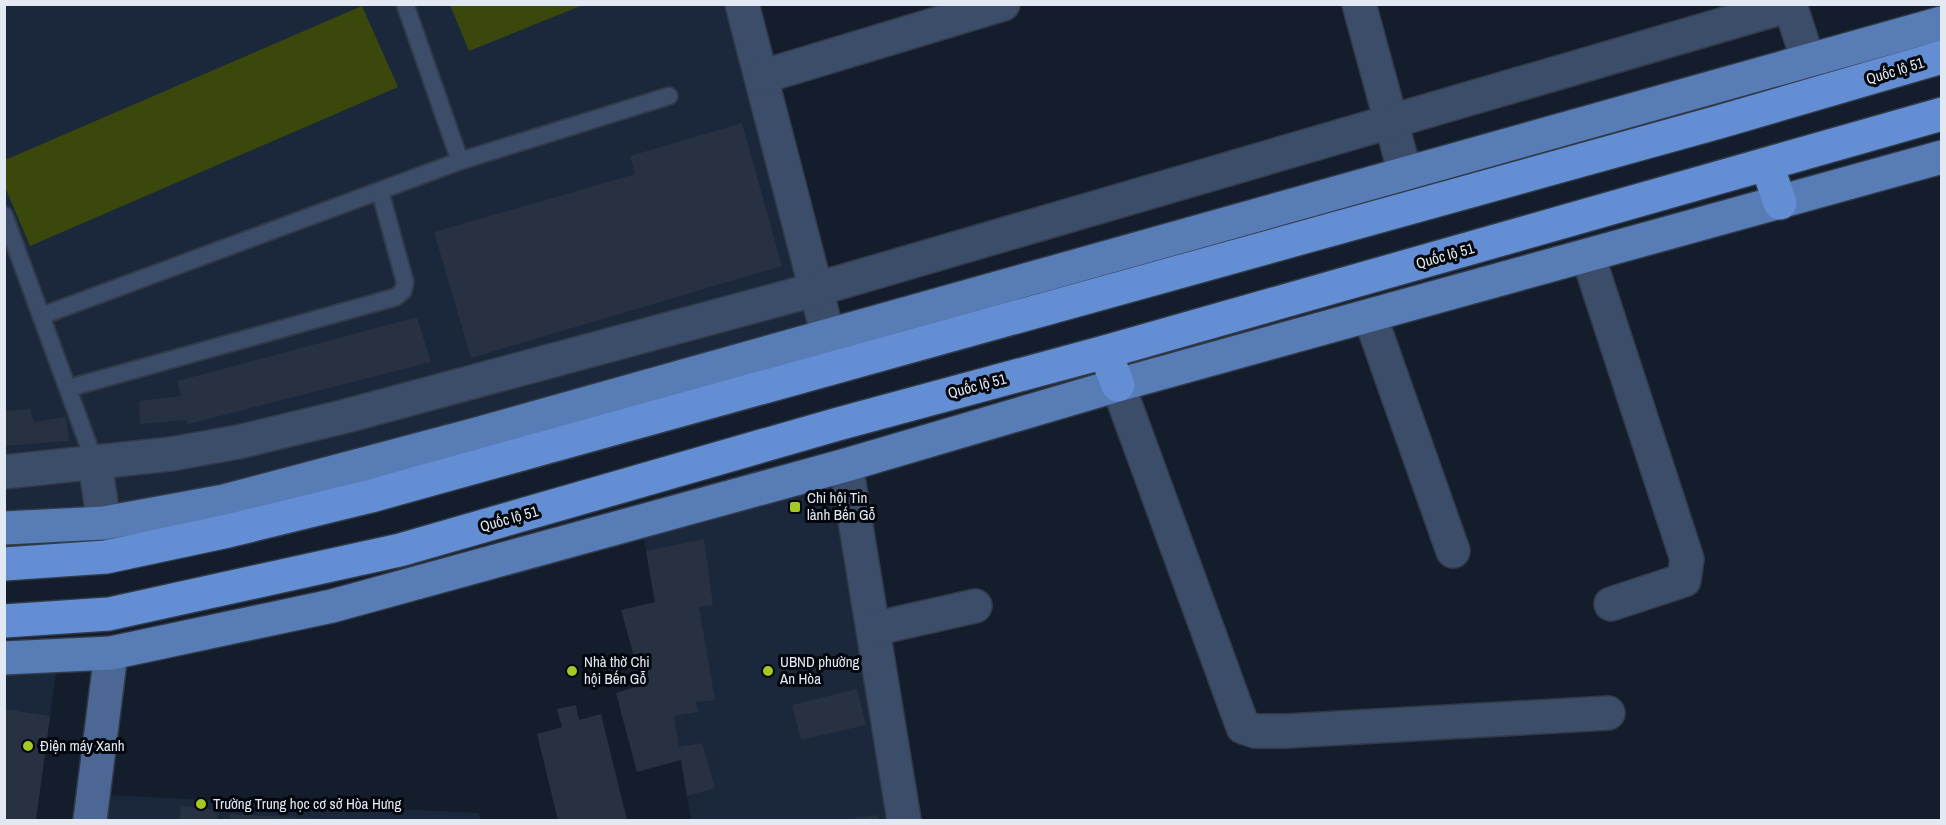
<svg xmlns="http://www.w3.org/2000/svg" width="1946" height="825" viewBox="0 0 1946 825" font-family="'Archivo Narrow',sans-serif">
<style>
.built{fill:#1b273b}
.green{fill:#3a480b}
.building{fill:#273141}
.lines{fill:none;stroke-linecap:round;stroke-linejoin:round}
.lane-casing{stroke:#313a48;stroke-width:20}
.street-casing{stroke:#313a48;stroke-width:36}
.secondary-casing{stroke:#313a48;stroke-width:36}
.primary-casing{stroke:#313a48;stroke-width:36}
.highway-casing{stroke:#313a48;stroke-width:36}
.lane{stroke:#3c4d69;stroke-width:16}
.street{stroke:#3c4d69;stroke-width:33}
.secondary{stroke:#4c6794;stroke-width:33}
.primary{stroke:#587cb5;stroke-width:33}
.highway{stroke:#638ed4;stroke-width:33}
.poi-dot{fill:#a4c824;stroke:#04070d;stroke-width:2}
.labels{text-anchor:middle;stroke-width:6;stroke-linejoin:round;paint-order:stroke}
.street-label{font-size:15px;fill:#e2e9f3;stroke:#04070d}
.poi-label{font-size:15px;fill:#e2e9f3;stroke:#04070d;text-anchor:start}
</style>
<rect width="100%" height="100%" fill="#141d2c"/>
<g class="built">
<path d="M5,5H731L815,321L629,374L219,485L112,505L5,512Z"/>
<path d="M841,484L894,820H691L644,538Z"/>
<path d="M56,672L36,820H5L4,675Z"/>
<path d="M109,795L479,813L480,820H106Z"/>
</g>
<g class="green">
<path d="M450,5H583L469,51Z"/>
<path d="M362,6L398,87L30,246L5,187V160Z"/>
</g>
<g class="building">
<path d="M742,123L782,266L471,358L434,232L635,174L630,156Z"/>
<path d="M417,317L431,362L188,424L186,420L140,424L139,401L181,396L177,381Z"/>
<path d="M30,409L34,422L66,417L69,441L4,446V411Z"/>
<path d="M704,539L713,605L699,607L715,700L696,702L698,712L674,716L679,747L702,743L715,788L687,796L681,760L637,772L616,693L642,685L621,610L655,602L646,551Z"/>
<path d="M857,689L866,725L801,740L792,705Z"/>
<path d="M576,705L579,720L601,714L627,820H558L537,734L562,727L557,709Z"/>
<path d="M4,709L50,716L36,820H4Z"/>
<path d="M181,806L218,810L217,820H179Z"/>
<path d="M230,814L333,819V820H230Z"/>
<path d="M878,815L879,820H847V819Z"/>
</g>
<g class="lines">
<defs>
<g id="lane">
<path d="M405,4L460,161"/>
<path d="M4,215L95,463"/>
<path d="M41,316L460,161L669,96"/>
<path d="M69,388L396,297L403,291L405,282L380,191"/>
</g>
<g id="street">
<path d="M742,4L835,363"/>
<path d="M1359,4L1405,173"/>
<path d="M761,77L1003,4"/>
<path d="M1588,256L1687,559L1684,580L1611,604"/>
<path d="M1370,316L1453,551"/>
<path d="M1118,385L1243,727L1255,731H1287L1608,713"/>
<path d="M95,463L104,523"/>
<path d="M846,465L904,820"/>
<path d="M4,472L171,454L238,442L346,416L817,289L1790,5L1808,60"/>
<path d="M873,629L975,606"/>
</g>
<path id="secondary" d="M90,820L111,653"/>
<g id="primary">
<path d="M4,528L104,523L224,501L473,435L1942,23"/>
<path d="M4,658L111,653L332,606L846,465L1118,385L1942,157"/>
</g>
<g id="highway">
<path d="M1767,165L1780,203"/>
<path d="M1105,352L1118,385"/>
<path d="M4,564L106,557L228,531L371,496L1719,122L1942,57"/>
<path d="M4,621L109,614L400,550L838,424L1105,352L1942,114"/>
</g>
</defs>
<use href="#lane" class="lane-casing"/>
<use href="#street" class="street-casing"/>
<use href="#secondary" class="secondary-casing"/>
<use href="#primary" class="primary-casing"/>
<use href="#highway" class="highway-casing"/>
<use href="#lane" class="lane"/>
<use href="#street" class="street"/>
<use href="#secondary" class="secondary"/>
<use href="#primary" class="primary"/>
<use href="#highway" class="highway"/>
</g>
<g class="poi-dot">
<rect x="789" y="501" width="12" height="12" rx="3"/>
<circle cx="572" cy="671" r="6"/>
<circle cx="768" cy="671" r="6"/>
<circle cx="28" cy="746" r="6"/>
<circle cx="201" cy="804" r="6"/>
</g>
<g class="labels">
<g class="street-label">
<text transform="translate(1895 71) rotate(-17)" y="5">Quốc lộ 51</text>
<text transform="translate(1445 256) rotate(-16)" y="5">Quốc lộ 51</text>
<text transform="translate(977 386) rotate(-15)" y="5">Quốc lộ 51</text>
<text transform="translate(509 519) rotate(-16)" y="5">Quốc lộ 51</text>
</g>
<g class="poi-label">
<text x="807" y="503">Chi hội Tin<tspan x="807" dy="17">lành Bến Gỗ</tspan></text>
<text x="584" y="667">Nhà thờ Chi<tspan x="584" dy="17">hội Bến Gỗ</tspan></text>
<text x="780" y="667">UBND phường<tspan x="780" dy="17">An Hòa</tspan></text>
<text x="40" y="751">Điện máy Xanh</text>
<text x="213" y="809">Trường Trung học cơ sở Hòa Hưng</text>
</g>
</g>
<rect width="1946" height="825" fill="none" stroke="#e2e9f3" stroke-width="12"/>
</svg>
